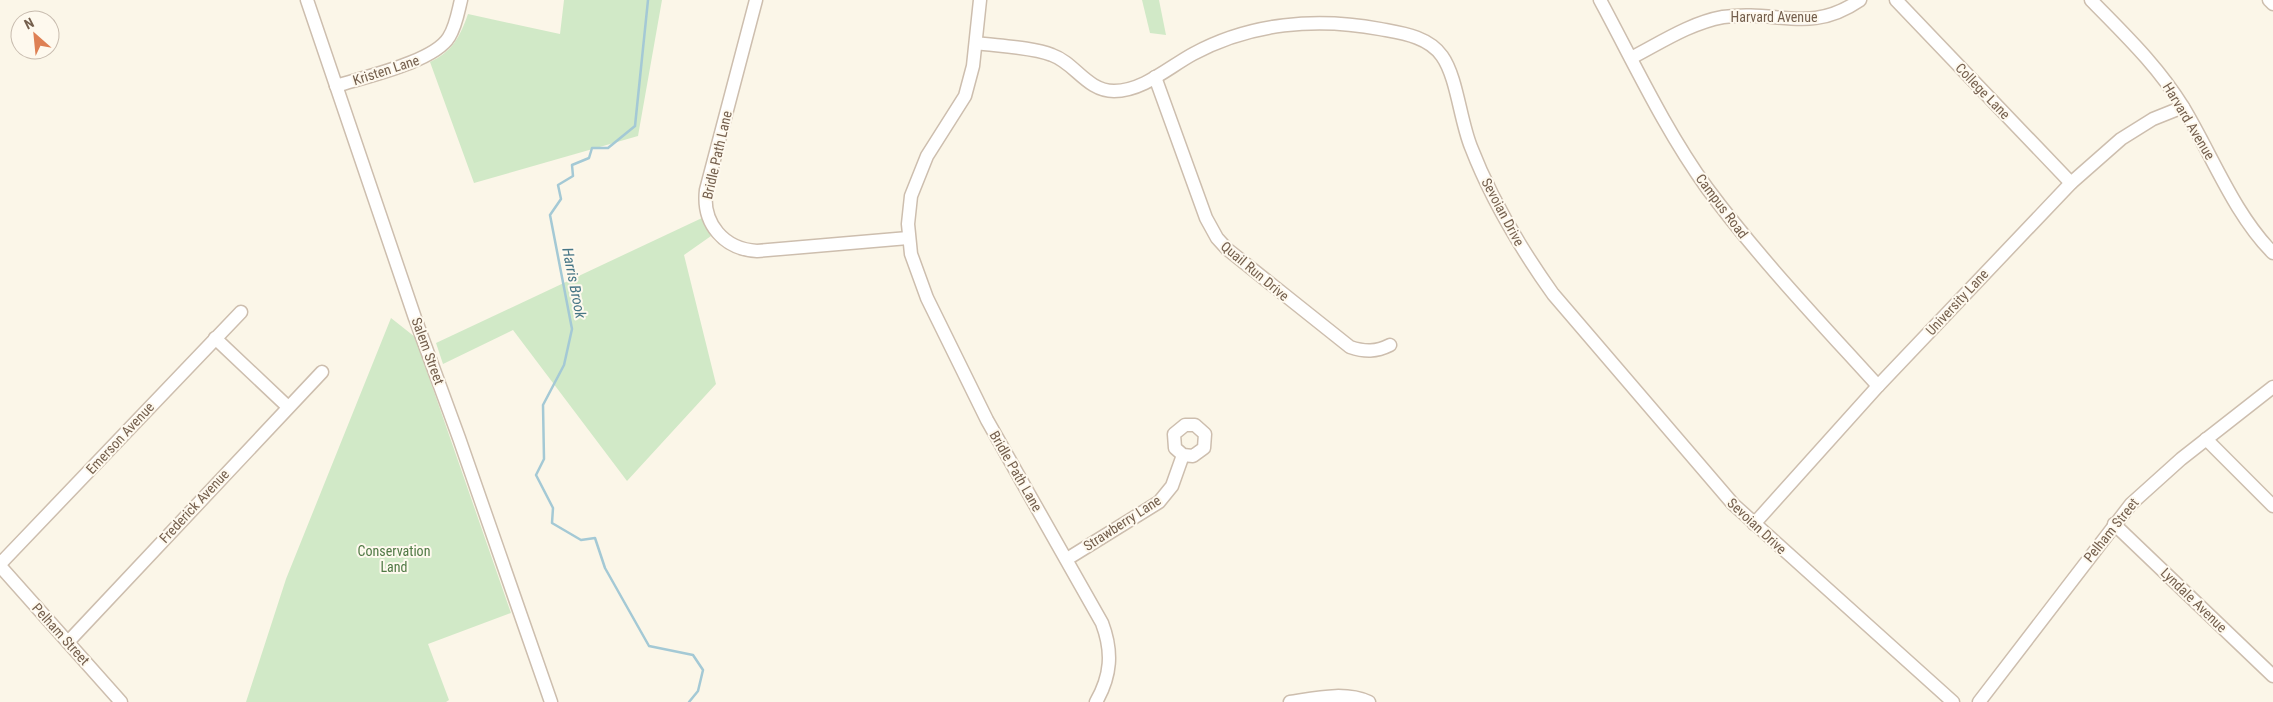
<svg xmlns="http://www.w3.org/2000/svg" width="2273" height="702" viewBox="0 0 2273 702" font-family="'Roboto Condensed',sans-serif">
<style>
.green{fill:#d1e9c7}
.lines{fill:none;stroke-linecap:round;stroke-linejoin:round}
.stream{stroke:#a4c9d5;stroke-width:2.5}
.minor-casing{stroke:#cdbeae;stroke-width:15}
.minor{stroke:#fff;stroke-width:12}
.labels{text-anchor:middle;stroke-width:4;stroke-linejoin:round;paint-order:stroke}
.street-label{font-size:14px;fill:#745f4d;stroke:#fef9ee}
.park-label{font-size:14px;fill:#507945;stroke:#fef9ee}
.water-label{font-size:15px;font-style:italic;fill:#477686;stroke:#fef9ee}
</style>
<rect width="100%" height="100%" fill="#fbf6e8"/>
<g class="green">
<path d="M564,0H662L638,136L474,183L430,62C452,52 460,37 468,14L560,34Z"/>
<path d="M1142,0H1159L1166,35L1150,33Z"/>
<path d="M702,218L711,236L684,255L716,384L627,481L513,330L443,364L436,343Z"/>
<path d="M391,318L415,337L511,613L428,644L449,700L446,702H246L286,579Z"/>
</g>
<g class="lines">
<path class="stream" d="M648,0L635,126L608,148H592L589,158L572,165L573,176L558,185L561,199L550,215L572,329L564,365L543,405L544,459L536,475L553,508L552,523L581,540L595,538L605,568L649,646L693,655L703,670L698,691L689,702"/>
<defs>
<g id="minor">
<path d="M307,0L415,318L459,438L551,702"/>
<path d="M756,0L706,190C702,224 724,249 757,251L908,238"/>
<path d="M980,0L973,66L965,96L927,156L911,196L908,224L911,254L927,298L987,420L1102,623C1113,652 1111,676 1096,702"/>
<path d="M1600,0C1634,63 1665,130 1707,188C1759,258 1820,322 1878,386"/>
<path d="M1896,0L2071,183"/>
<path d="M2091,0C2125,35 2157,65 2183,107C2212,155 2234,214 2273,253"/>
<path d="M2269,0L2273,4"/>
<path d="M976,43C998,46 1033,47 1052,55C1075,63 1087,91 1114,91C1143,91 1169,67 1193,54C1250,23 1316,17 1380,29C1401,33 1428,36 1442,56C1457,77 1460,120 1471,147C1491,199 1521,249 1553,294L1733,504L1953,702"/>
<path d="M1631,58C1660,43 1690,23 1723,17C1777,9 1809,35 1860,0"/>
<path d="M1155,77L1206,218L1217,238L1227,249L1350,347C1365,352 1376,352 1390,345"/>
<path d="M336,86C364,77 434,62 449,37C456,26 458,12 461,0"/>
<path d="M215,338L288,407"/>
<path d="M2206,439L2273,506"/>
<path d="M1754,524L1878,386L2071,183L2121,139L2153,119L2183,107"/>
<path d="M2114,524L2273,676"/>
<path d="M1067,559L1159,502L1172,486L1183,455L1175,448L1174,434L1185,425H1195L1205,434L1204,448L1193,456L1183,455"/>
<path d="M0,564L241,312"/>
<path d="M0,566L121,702"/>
<path d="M68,642L322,372"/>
<path d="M1290,702C1316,698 1345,691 1369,702"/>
<path d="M1979,702L2131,504L2181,459L2273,387"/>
</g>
</defs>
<use href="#minor" class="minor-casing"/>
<use href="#minor" class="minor"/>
</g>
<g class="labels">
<g class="street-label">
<text x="1774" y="22">Harvard Avenue</text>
<text transform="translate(386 70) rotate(-18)" y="5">Kristen Lane</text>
<text transform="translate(1983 91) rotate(46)" y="5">College Lane</text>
<text transform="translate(2189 121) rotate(59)" y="5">Harvard Avenue</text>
<text transform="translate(717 155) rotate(-77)" y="5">Bridle Path Lane</text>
<text transform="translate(1722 206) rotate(53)" y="5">Campus Road</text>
<text transform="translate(1503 212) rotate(62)" y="5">Sevoian Drive</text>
<text transform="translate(1255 271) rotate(40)" y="5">Quail Run Drive</text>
<text transform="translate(1957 302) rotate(-47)" y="5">University Lane</text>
<text transform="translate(428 351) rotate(70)" y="5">Salem Street</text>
<text transform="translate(120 438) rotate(-47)" y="5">Emerson Avenue</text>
<text transform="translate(1016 471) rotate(60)" y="5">Bridle Path Lane</text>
<text transform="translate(194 506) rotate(-47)" y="5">Frederick Avenue</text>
<text transform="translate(1122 523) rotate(-33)" y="5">Strawberry Lane</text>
<text transform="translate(1757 526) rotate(43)" y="5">Sevoian Drive</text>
<text transform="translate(2111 530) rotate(-51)" y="5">Pelham Street</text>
<text transform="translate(2194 600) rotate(44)" y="5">Lyndale Avenue</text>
<text transform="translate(61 634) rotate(48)" y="5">Pelham Street</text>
</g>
<g class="park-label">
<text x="394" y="556">Conservation<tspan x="394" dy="16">Land</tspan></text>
</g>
<g class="water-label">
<text transform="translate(574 283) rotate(79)" y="5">Harris Brook</text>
</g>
</g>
<g transform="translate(35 35) rotate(333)"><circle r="24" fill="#fef9ee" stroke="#c7bbae"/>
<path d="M0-4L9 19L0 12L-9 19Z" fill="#de8054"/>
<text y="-8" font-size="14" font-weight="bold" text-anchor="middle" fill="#745f4d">N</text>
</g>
</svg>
